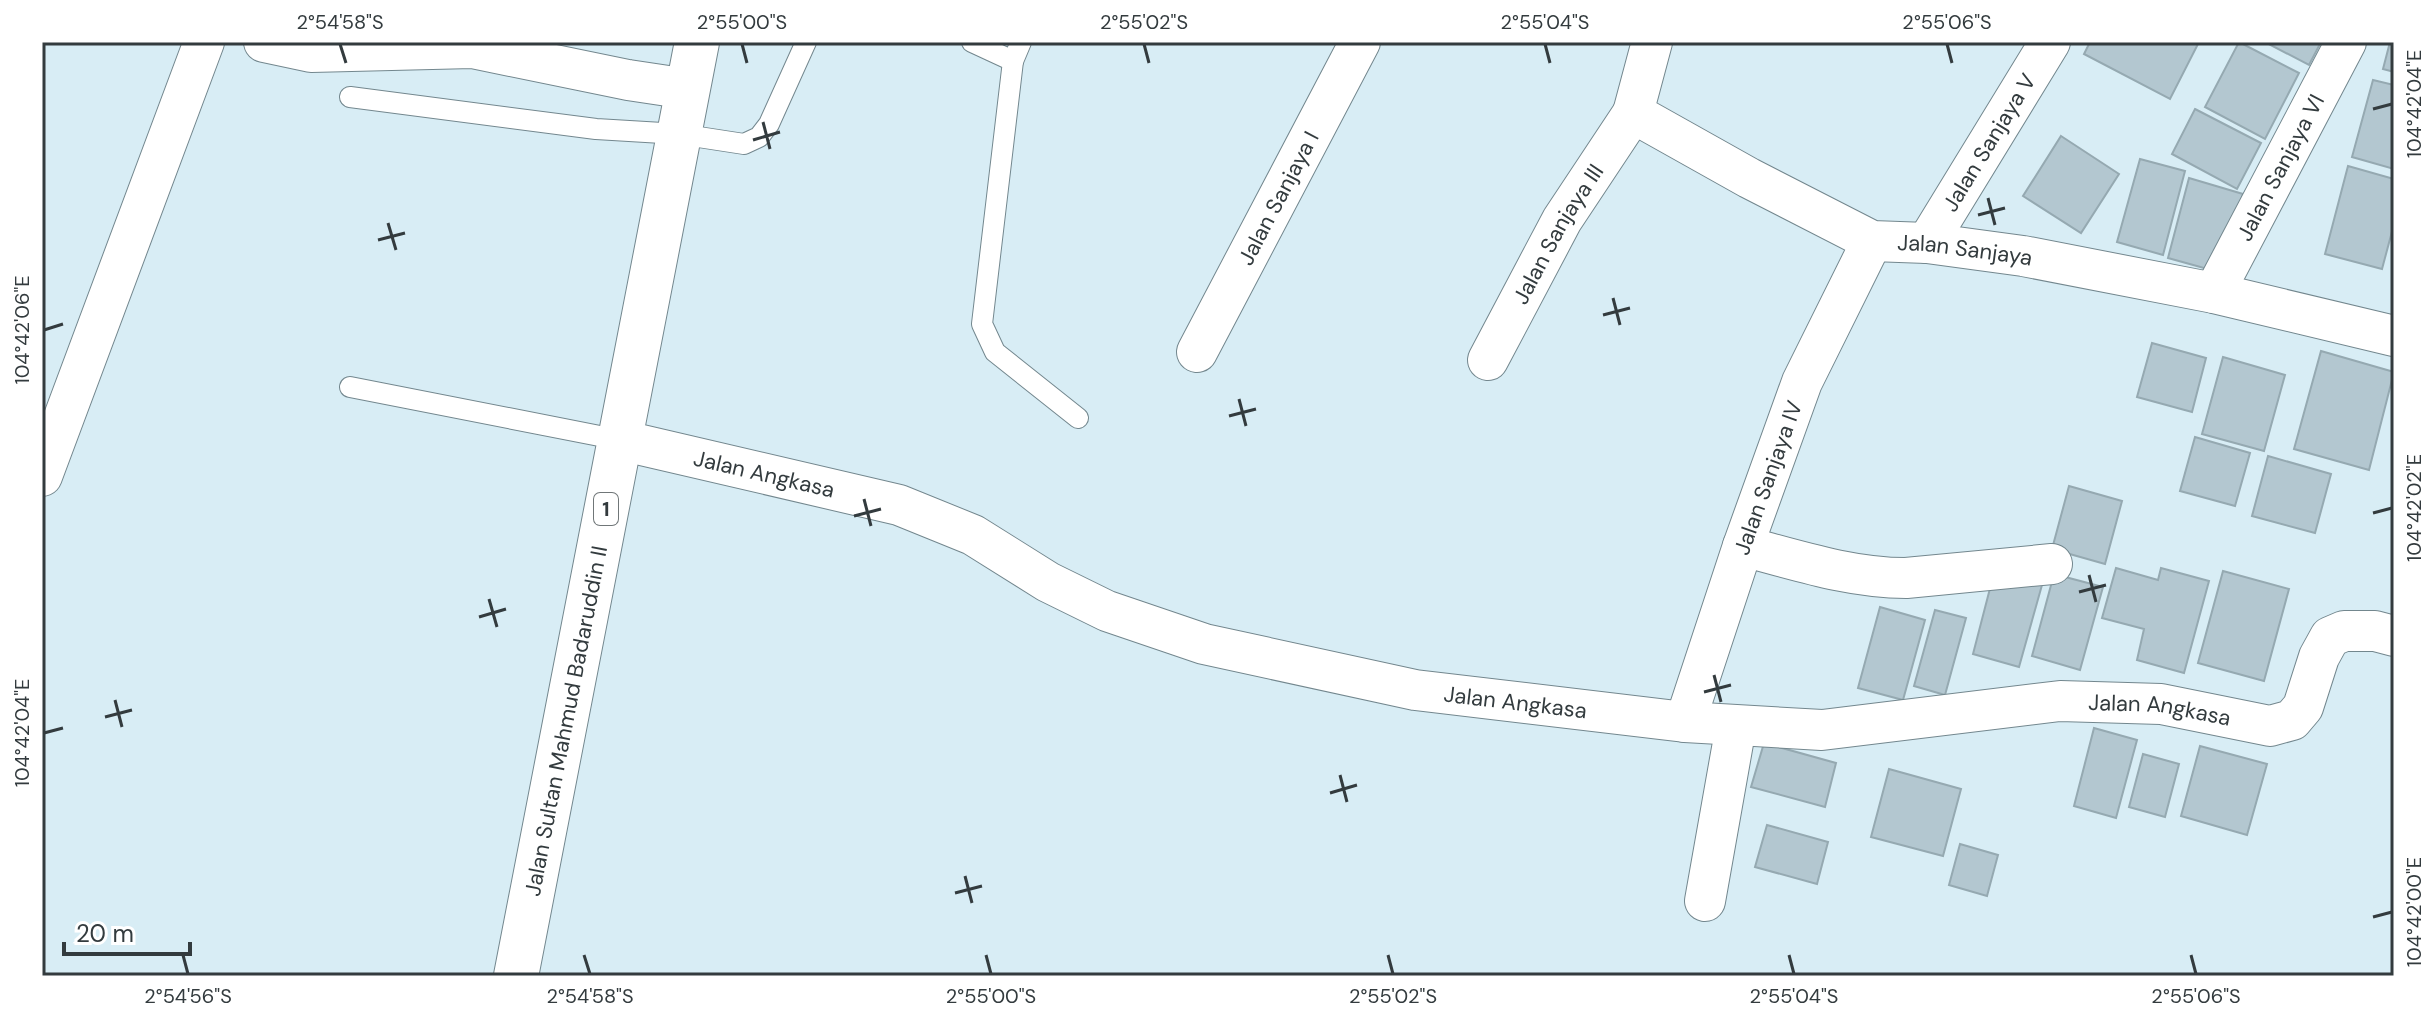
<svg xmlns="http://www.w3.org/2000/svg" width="2436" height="1018" viewBox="0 0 2436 1018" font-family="'DM Sans',sans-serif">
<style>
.building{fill:#b3c7d0;stroke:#95a9b1;stroke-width:2}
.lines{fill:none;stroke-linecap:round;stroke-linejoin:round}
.lane-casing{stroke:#73878e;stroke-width:22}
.street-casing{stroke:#73878e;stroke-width:42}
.highway-casing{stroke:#73878e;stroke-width:46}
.lane{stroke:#fff;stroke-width:20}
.street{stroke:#fff;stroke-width:40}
.highway{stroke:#fff;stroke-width:44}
.ticks{fill:none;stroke:#333b3e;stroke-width:3}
.labels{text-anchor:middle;stroke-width:6;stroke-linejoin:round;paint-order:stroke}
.shield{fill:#fff;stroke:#707678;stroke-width:2}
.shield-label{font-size:20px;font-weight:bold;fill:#333b3e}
.street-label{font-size:22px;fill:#333b3e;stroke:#fff}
.neatline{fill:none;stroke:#333b3e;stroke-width:3}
.ticks-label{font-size:20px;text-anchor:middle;fill:#333b3e}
</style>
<rect width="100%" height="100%" fill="#d8edf5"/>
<g class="building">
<path d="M2090,42H2199L2170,99L2084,54Z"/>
<path d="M2239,42L2299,73L2265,139L2205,107Z"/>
<path d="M2265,42H2321L2309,65Z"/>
<path d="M2390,42H2394V72L2383,69Z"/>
<path d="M2373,80L2394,85V169L2352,157Z"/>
<path d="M2195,109L2261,143L2237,189L2172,154Z"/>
<path d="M2061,136L2119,174L2081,233L2023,196Z"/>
<path d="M2140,159L2185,171L2163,255L2117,242Z"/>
<path d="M2348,166L2394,179V224L2382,269L2325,254Z"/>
<path d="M2189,178L2243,194L2222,273L2168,258Z"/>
<path d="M2152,343L2206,358L2192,412L2137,397Z"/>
<path d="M2321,351L2394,372L2369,470L2294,449Z"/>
<path d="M2223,357L2285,375L2264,451L2202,434Z"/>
<path d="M2195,437L2250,453L2235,506L2180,491Z"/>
<path d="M2268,456L2331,474L2315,533L2252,516Z"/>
<path d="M2069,486L2122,501L2105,564L2052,549Z"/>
<path d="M2116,568L2158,580L2161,568L2209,581L2184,673L2137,660L2144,629L2102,618Z"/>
<path d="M2223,571L2289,589L2264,681L2198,663Z"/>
<path d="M1994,573L2042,585L2019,667L1973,654Z"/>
<path d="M2054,574L2103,587L2080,670L2032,656Z"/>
<path d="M1880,607L1925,620L1903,700L1858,688Z"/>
<path d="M1935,610L1966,618L1945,695L1914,686Z"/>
<path d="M2094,728L2137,740L2116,818L2074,806Z"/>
<path d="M1764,743L1836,763L1825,807L1751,787Z"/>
<path d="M2200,746L2267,764L2247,835L2181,816Z"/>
<path d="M2143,754L2179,764L2165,817L2129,807Z"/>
<path d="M1889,769L1961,789L1943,856L1871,837Z"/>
<path d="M1767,825L1828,842L1817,884L1755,867Z"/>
<path d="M1960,844L1998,855L1987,896L1949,885Z"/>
</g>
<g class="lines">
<defs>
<g id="lane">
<path d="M972,42L1013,61L982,324L995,352L1078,418"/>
<path d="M1013,61L1021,42"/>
<path d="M350,97L596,129L679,134L744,144L759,137L769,124L806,42"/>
<path d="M350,387L620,440"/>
</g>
<g id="street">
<path d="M264,42L311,52L472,48L628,80L688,89"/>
<path id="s1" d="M1652,42L1633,113L1749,178L1872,241L1927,243L2023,256L2214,293L2394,336"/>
<path id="s2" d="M1927,243L2050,42"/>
<path id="s3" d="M2214,293L2346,42"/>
<path id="s4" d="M1197,352L1360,42"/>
<path id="s5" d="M1488,360L1562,220L1633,113"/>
<path id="s6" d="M620,440L899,505L973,535L1048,582L1107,611L1204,644L1415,690L1685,722L1822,730L2060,701L2161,704L2270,726L2292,720L2303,707L2319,657L2330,637L2344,631H2375L2394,636"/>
<path d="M42,476L204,42"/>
<path d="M1743,546C1796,560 1850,578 1906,578L2052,564"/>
<path id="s7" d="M1685,722L1743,546L1802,382L1872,241"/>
<path d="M1705,901L1736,726"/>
</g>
<g id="highway">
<path id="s8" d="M516,976L697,42"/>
</g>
</defs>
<use href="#lane" class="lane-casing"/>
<use href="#street" class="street-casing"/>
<use href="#highway" class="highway-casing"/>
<use href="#lane" class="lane"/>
<use href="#street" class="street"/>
<use href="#highway" class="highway"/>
</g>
<path class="ticks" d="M340,44L346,63M742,44L747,63M1144,44L1149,63M1545,44L1550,63M1947,44L1952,63M2373,109L2392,104M763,122L770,149M753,140L780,132M1988,198L1995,225M1978,215L2005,208M388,223L396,250M378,240L405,233M1613,298L1620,325M1603,315L1630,308M44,330L63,324M1239,399L1246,426M1229,416L1256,409M864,499L871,526M2373,513L2392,508M854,516L881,509M2089,575L2096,602M2079,592L2106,585M489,599L497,627M479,617L506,609M1714,675L1721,702M1704,692L1731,685M115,700L122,727M105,717L132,710M44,733L63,728M1340,775L1347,802M1330,793L1357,785M965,876L972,903M955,893L982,886M2373,917L2392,912M183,955L188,974M584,955L590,974M986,955L991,974M1388,955L1393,974M1789,955L1794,974M2191,955L2196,974"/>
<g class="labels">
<rect class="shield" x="594" y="493" width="24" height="32" rx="6"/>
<g class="shield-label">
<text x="606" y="516">1</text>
</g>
<g class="street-label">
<text dy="8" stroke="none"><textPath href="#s2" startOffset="118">Jalan Sanjaya V</textPath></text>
<text dy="8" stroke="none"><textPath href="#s3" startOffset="142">Jalan Sanjaya VI</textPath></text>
<text dy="8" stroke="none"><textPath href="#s4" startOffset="174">Jalan Sanjaya I</textPath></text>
<text dy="8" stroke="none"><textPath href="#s5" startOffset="144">Jalan Sanjaya III</textPath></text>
<text dy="8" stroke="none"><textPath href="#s1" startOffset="438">Jalan Sanjaya</textPath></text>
<text dy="8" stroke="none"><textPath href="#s6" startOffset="148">Jalan Angkasa</textPath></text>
<text dy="8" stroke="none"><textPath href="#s7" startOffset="258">Jalan Sanjaya IV</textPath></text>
<text dy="8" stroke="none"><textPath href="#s6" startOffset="940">Jalan Angkasa</textPath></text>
<text dy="8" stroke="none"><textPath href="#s6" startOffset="1588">Jalan Angkasa</textPath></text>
<text dy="8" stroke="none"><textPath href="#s8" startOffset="260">Jalan Sultan Mahmud Badaruddin II</textPath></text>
</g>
</g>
<rect width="2436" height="1018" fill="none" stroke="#ffffff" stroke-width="88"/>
<path d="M64 942v12h126v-12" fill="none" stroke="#333b3e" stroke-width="4"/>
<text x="76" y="942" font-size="24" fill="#333b3e" stroke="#ffffff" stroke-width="6" paint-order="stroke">20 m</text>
<rect x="44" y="44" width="2348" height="930" class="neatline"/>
<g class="ticks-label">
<text x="340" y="29">2°54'58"S</text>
<text x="742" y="29">2°55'00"S</text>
<text x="1144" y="29">2°55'02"S</text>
<text x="1545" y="29">2°55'04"S</text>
<text x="1947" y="29">2°55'06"S</text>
<text transform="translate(2414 104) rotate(-90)" y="7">104°42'04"E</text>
<text transform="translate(22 330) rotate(-90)" y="7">104°42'06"E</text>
<text transform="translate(2414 508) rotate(-90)" y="7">104°42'02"E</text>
<text transform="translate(22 733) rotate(-90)" y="7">104°42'04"E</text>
<text transform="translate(2414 912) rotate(-90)" y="7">104°42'00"E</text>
<text x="188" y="1003">2°54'56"S</text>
<text x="590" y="1003">2°54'58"S</text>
<text x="991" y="1003">2°55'00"S</text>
<text x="1393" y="1003">2°55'02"S</text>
<text x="1794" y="1003">2°55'04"S</text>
<text x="2196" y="1003">2°55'06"S</text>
</g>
</svg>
